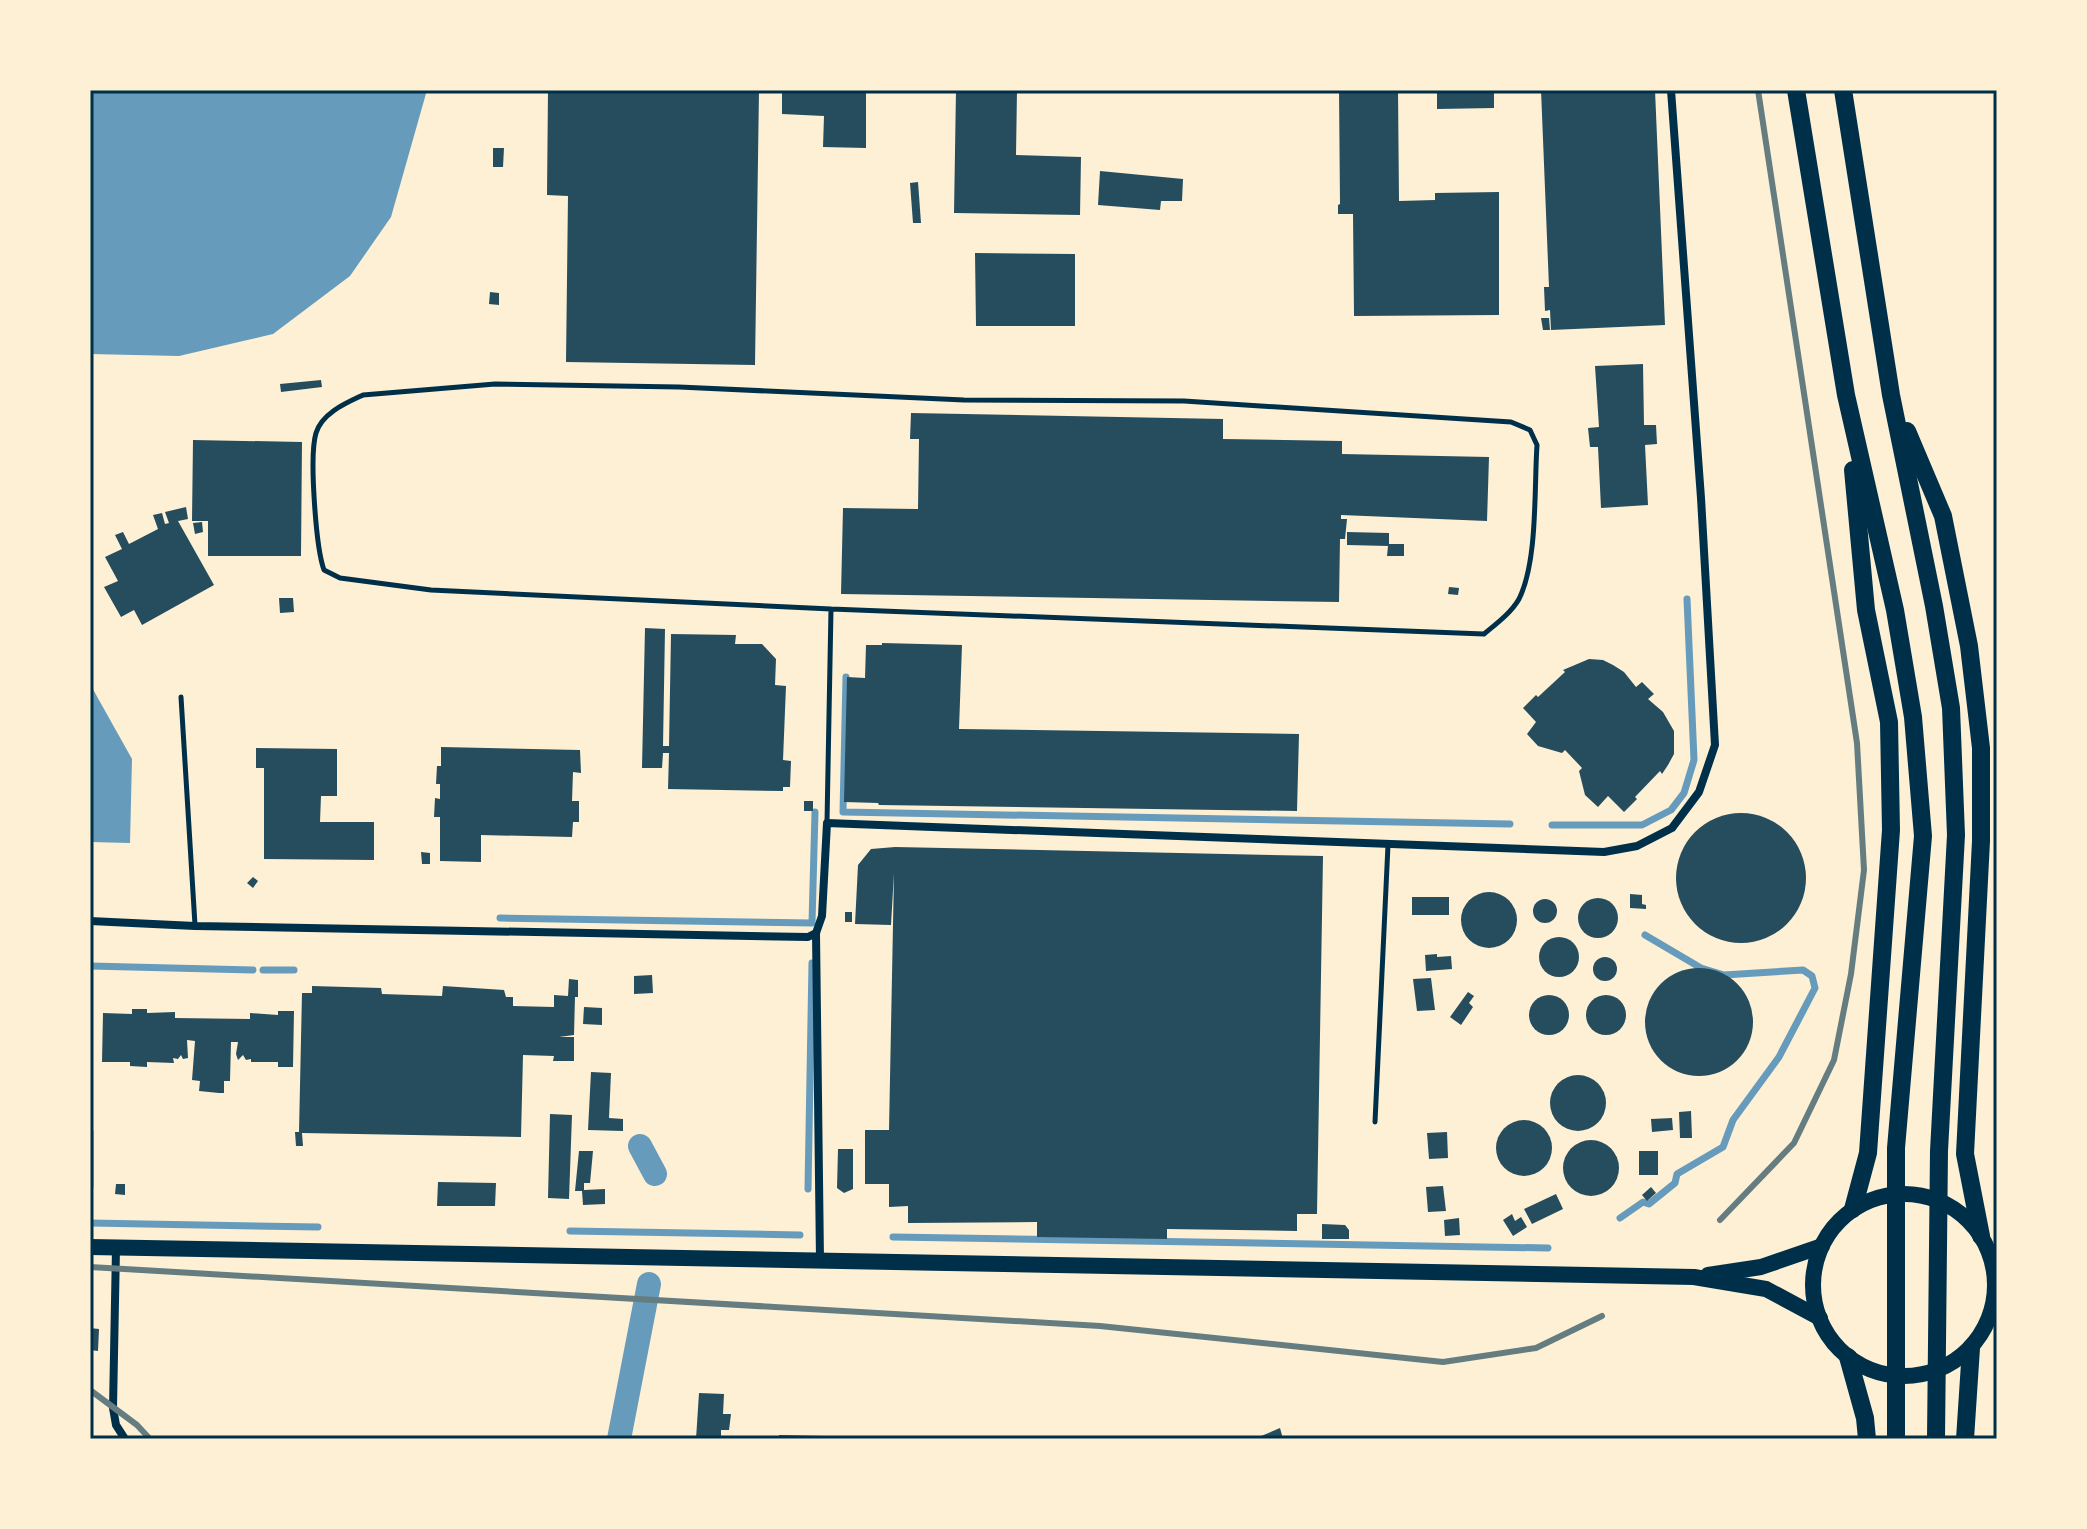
<svg xmlns="http://www.w3.org/2000/svg" width="2087" height="1529" viewBox="0 0 2087 1529" font-family="Rubik,sans-serif">
<style>
.water{fill:#669bbc}
.lines{fill:none;stroke-linecap:round;stroke-linejoin:round}
.stream{stroke:#669bbc;stroke-width:7}
.canal{stroke:#669bbc;stroke-width:24}
.building{fill:#264d5e}
.service{stroke:#003049;stroke-width:5}
.minor{stroke:#003049;stroke-width:8}
.primary{stroke:#003049;stroke-width:16}
.trunk{stroke:#003049;stroke-width:18}
.rail{stroke:#657d81;stroke-width:6}
.neatline{fill:none;stroke:#003049;stroke-width:3}
</style>
<rect width="100%" height="100%" fill="#fdf0d5"/>
<g class="water">
<path d="M90,90H427L391,217L350,276L273,334L179,356L90,354Z"/>
<path d="M90,684L132,759L130,843L90,842Z"/>
</g>
<g class="lines">
<g class="stream">
<path d="M846,677L843,812L1510,824"/>
<path d="M1552,825H1642L1671,810L1684,793L1694,760L1687,599"/>
<path d="M500,918L812,923L815,812"/>
<path d="M90,966L253,970"/>
<path d="M263,970H294"/>
<path d="M90,1132V1186"/>
<path d="M808,1189L812,963"/>
<path d="M1620,1218L1643,1202L1649,1204L1675,1183L1677,1174L1723,1147L1733,1120L1779,1057L1815,988L1812,976L1803,970L1724,975L1701,968L1645,935"/>
<path d="M90,1223L318,1227"/>
<path d="M570,1231L800,1235"/>
<path d="M893,1237L1548,1248"/>
</g>
<g class="canal">
<path d="M640,1146L655,1174"/>
<path d="M619,1439L649,1284"/>
</g>
</g>
<g class="building">
<path d="M548,90H759L755,365L566,362L568,196L547,195Z"/>
<path d="M782,90H866V148L823,147L824,116L782,114Z"/>
<path d="M956,90H1017L1016,155L1081,157L1080,215L954,213Z"/>
<path d="M1339,90H1398L1399,201L1435,200V193L1499,192V315L1354,316L1353,214H1338V205L1340,204Z"/>
<path d="M1437,90H1494V108L1437,109Z"/>
<path d="M1541,90H1655L1665,325L1551,330L1550,310L1545,311L1544,287H1549Z"/>
<path d="M493,148H504L503,167H493Z"/>
<path d="M1100,171L1183,179L1182,201H1161L1160,210L1098,205Z"/>
<path d="M918,182L921,223H913L910,183Z"/>
<path d="M975,253L1075,254V326H976Z"/>
<path d="M490,292L499,293V305L489,304Z"/>
<path d="M1541,318H1549L1550,330H1543Z"/>
<path d="M1643,364L1644,425H1656L1657,444L1645,445L1648,505L1601,508L1598,447H1590L1588,428L1599,427L1595,366Z"/>
<path d="M321,380L322,387L281,392L280,384Z"/>
<path d="M911,413L1223,419V439L1342,441V454L1489,457L1487,521L1341,515V519H1347L1345,539H1340L1339,602L841,594L843,508L918,509L919,439H910Z"/>
<path d="M193,440L302,442L301,556H208V521H192Z"/>
<path d="M186,507L188,519L178,521L214,585L142,625L134,610L121,617L104,587L118,581L105,557L122,549L115,535L123,532L129,544L158,529L153,515L162,513L165,524L169,523L165,512Z"/>
<path d="M202,522L203,532L195,534L193,523Z"/>
<path d="M1347,532L1389,533V544H1404V556H1387L1388,546L1347,545Z"/>
<path d="M1449,587L1459,588L1458,595L1448,594Z"/>
<path d="M279,598H293L294,612L280,613Z"/>
<path d="M645,628L665,629L663,746H669L671,634L736,635L735,644H762L776,659L775,685L786,686L783,760L791,761L790,787H783V791L668,789L669,753H663L662,768H642Z"/>
<path d="M882,643L962,645L959,729L1299,734L1297,811L879,805L878,803L844,802L847,677L865,678L866,645H882Z"/>
<path d="M1589,659L1603,660L1613,665L1624,672L1636,687L1642,682L1654,694L1648,699L1663,712L1674,731V754L1668,765L1662,774L1660,771L1635,797L1637,799L1624,812L1608,796L1598,807L1585,795L1579,771L1582,768L1565,750L1562,753L1538,746L1527,734L1536,722L1523,708L1536,695L1538,697L1565,672L1563,670Z"/>
<path d="M441,747L580,750L581,773L573,772L572,801H579V822H573L572,837L481,835V862L440,861V817H434L435,798L440,799V784H436L437,766H441Z"/>
<path d="M256,748L337,749V796H321L320,822H374V860L264,859V768H256Z"/>
<rect x="804" y="801" width="9" height="10"/>
<circle cx="1741" cy="878" r="65"/>
<path d="M895,847L1323,856L1317,1214H1297V1231L1167,1229V1239L1037,1237V1222L908,1223V1206L889,1207V1184H865V1130H889L894,873L891,925L855,924L858,865L871,849Z"/>
<path d="M421,852L430,853V864H422Z"/>
<path d="M253,877L258,881L253,888L247,883Z"/>
<circle cx="1489" cy="920" r="28"/>
<path d="M1630,894L1642,895V904L1646,905V909L1630,908Z"/>
<rect x="1412" y="897" width="37" height="18"/>
<circle cx="1598" cy="918" r="20"/>
<circle cx="1545" cy="911" r="12"/>
<rect x="845" y="912" width="7" height="10"/>
<circle cx="1559" cy="957" r="20"/>
<path d="M1437,954V957L1451,956L1452,969L1426,971L1425,955Z"/>
<circle cx="1605" cy="969" r="12"/>
<circle cx="1699" cy="1022" r="54"/>
<path d="M652,975L653,993L634,994V976Z"/>
<path d="M1431,978L1435,1010L1417,1011L1413,979Z"/>
<path d="M569,979L578,980V997H575L574,1035L559,1037H574V1061H553L554,1056L523,1055L521,1137L302,1133L303,1146H296L295,1132H299L302,993H312V986L381,988L382,994L442,996L443,986L504,990L506,997H513V1006L554,1007V995L568,996Z"/>
<path d="M1468,992L1474,996L1469,1003L1473,1007L1461,1025L1450,1017Z"/>
<circle cx="1606" cy="1015" r="20"/>
<circle cx="1549" cy="1015" r="20"/>
<path d="M584,1007L602,1008V1025L583,1024Z"/>
<path d="M132,1009H147V1013L175,1012V1018L250,1019V1013L278,1015V1011H294L293,1067H278V1062H251V1059L246,1060L243,1055L238,1060L236,1054L238,1042H231L230,1081H224V1093H219L199,1091L200,1081L192,1080L195,1041L187,1040L188,1058L183,1059L181,1055L178,1059L173,1058L174,1063L147,1062V1067L130,1066V1062H102L103,1013L132,1014Z"/>
<path d="M591,1072L611,1073L609,1118L623,1119V1131L588,1130Z"/>
<circle cx="1578" cy="1103" r="28"/>
<path d="M1691,1111L1692,1138H1680L1679,1112Z"/>
<path d="M550,1114L572,1115L569,1199L548,1198Z"/>
<path d="M1672,1118L1673,1130L1652,1132L1651,1119Z"/>
<circle cx="1524" cy="1148" r="28"/>
<path d="M1447,1132L1448,1158L1429,1159L1427,1133Z"/>
<circle cx="1591" cy="1168" r="28"/>
<path d="M838,1149H853V1189L844,1193L837,1188Z"/>
<path d="M579,1151H593L590,1183H584V1190L605,1189V1204L583,1205L582,1191H575Z"/>
<rect x="1639" y="1151" width="19" height="24"/>
<path d="M438,1182L496,1183L495,1206H437Z"/>
<path d="M116,1184H125V1195L115,1194Z"/>
<path d="M1443,1186L1446,1211L1428,1212L1426,1187Z"/>
<path d="M1651,1187L1656,1193L1647,1201L1642,1195Z"/>
<path d="M1556,1194L1563,1209L1532,1224L1524,1209Z"/>
<path d="M1512,1214L1515,1221L1521,1217L1527,1227L1513,1236L1503,1220Z"/>
<path d="M1459,1218L1460,1235L1445,1236L1444,1220Z"/>
<path d="M1322,1224L1345,1225L1349,1230V1239H1322Z"/>
<path d="M90,1328L99,1329L98,1351L90,1350Z"/>
<path d="M699,1393L724,1394L723,1414H731L729,1430H721V1439H696Z"/>
<path d="M1280,1428L1283,1439H1254Z"/>
<path d="M779,1435L824,1436V1439H779Z"/>
</g>
<g class="lines">
<g class="service">
<path d="M181,697L195,925"/>
<path d="M827,822L831,609L1484,634C1496,624 1511,613 1519,599C1538,561 1534,488 1537,445L1530,430L1511,422L1184,401L964,400L679,387L495,384L363,395C346,403 322,413 316,433C309,456 316,548 324,570L340,578L431,590L831,609"/>
<path d="M1375,1122L1388,845"/>
</g>
<g class="minor">
<path d="M90,921L195,926L808,937L816,933"/>
<path d="M116,1248L113,1408L116,1425L125,1439"/>
<path d="M820,1260L816,933L822,916L827,823L1604,852L1637,846L1672,828L1699,792L1715,745L1701,498L1671,90"/>
<path d="M1996,1282L1997,1281"/>
</g>
<g class="primary">
<circle cx="1904" cy="1285" r="91"/>
<path d="M90,1247L1694,1277L1766,1289L1820,1318"/>
<path d="M1708,1275L1761,1267L1822,1246"/>
</g>
<g class="trunk">
<path d="M1796,90L1846,395L1895,610L1913,717L1923,836L1896,1148V1439"/>
<path d="M1843,90L1891,395L1934,606L1951,708L1956,835L1939,1151L1936,1439"/>
<path d="M1907,431L1943,516L1969,646L1981,748V841L1965,1154L1981,1236"/>
<path d="M1853,470L1866,610L1889,722L1891,830L1868,1153L1853,1209"/>
<path d="M1848,1357L1865,1418L1867,1439"/>
<path d="M1965,1439L1971,1348"/>
</g>
<g class="rail">
<path d="M1720,1220L1794,1143L1834,1060L1851,974L1864,870L1857,743L1758,90"/>
<path d="M90,1267L1100,1326L1443,1362L1536,1348L1602,1316"/>
<path d="M90,1390L137,1425L150,1439"/>
</g>
</g>
<rect width="2087" height="1529" fill="none" stroke="#fdf0d5" stroke-width="184"/>
<rect x="92" y="92" width="1903" height="1345" class="neatline"/>
</svg>
